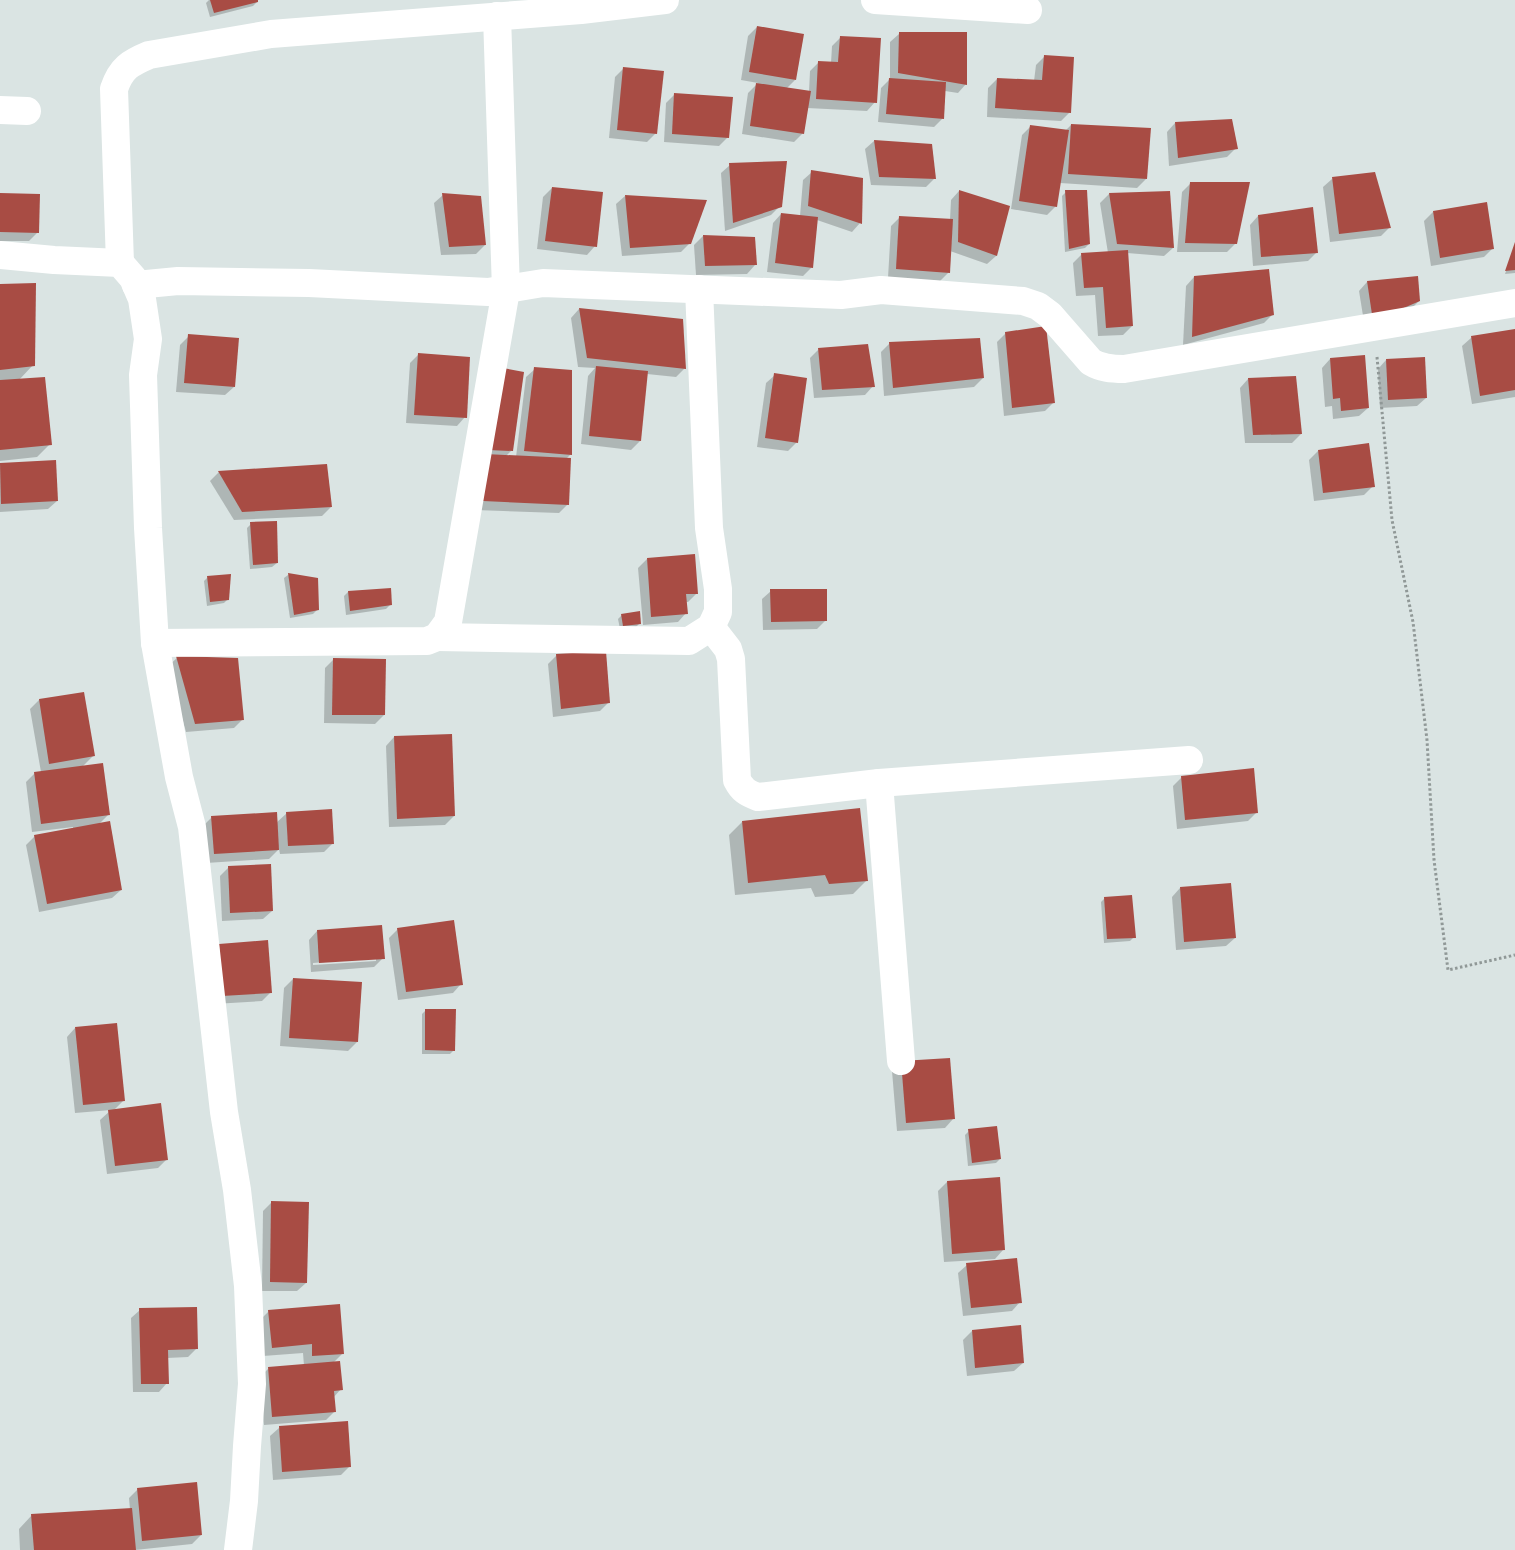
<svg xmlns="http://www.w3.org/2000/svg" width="1515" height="1550" viewBox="0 0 1515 1550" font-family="Karla,sans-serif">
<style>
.shadow{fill:#0003;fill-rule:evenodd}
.building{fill:#a84c44}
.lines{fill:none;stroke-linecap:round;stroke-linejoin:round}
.path{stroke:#909897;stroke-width:3;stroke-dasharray:2.5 2.5;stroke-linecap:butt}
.street{stroke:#fff;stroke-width:28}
</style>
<rect width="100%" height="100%" fill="#dae4e3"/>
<g class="shadow">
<path d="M209,0H257V2L253,6L210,17L206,3Z"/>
<path d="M757,27L795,80L786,89L809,92L810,71L819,62L831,63L832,46L841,37L875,102L867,111L807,108L803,133L794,142L742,134L748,93L758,83L741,80L748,36Z"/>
<path d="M899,34L966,84L958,93L945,91L943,118L934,127L878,122L881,88L890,79V42Z"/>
<path d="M1044,57L1070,112L1061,121L987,117L988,88L997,79L1034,81L1036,65Z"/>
<path d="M624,68L656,133L647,142L609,138L615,77Z"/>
<path d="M675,94L728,137L719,146L664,142L666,103Z"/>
<path d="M1175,123L1236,148L1227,157L1169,166L1167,132Z"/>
<path d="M1071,125L1146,179L1137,188L1060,183L1056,206L1047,215L1011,209L1022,135L1031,126L1065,131Z"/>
<path d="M874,141L931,145L935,178L926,187L871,185L865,149Z"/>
<path d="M730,165L780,206L771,215L725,231L721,173Z"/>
<path d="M812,172L860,223L852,232L817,220L812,267L803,276L767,272L773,223L781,214L800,216L803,180Z"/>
<path d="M1332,179L1390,227L1381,236L1330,242L1323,187Z"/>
<path d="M1190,184L1236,243L1227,252H1177L1182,192Z"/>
<path d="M552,188L595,246L587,255L537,249L543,197Z"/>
<path d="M959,191L1009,207L996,256L987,264L950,251L949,272L940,281L888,278L891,226L900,217L950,220L951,200Z"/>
<path d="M1066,192L1089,244L1085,248L1065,252L1062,196Z"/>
<path d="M1169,192L1173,248L1164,256L1127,253L1132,326L1123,335L1098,336L1095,295L1076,296L1073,263L1082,254L1108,253L1100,203L1109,194Z"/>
<path d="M0,194L38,232L29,241H0Z"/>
<path d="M443,195L485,245L476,254L441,255L434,203Z"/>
<path d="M625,196L690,243L681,252L622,256L616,204Z"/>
<path d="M1433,212L1492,249L1484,257L1431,266L1424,221Z"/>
<path d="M1258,216L1317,252L1308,261L1253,266L1250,225Z"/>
<path d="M703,236L755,265L747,274L696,275L694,245Z"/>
<path d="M1515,247V273L1505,274L1514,248H1513Z"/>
<path d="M1194,277L1273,314L1264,323L1183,345L1186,286Z"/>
<path d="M1367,282L1419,301L1410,310L1365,328L1359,291Z"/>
<path d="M0,285L33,365L19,380L50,444L37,457L0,461Z"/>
<path d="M579,309L685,368L676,377L647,374L640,441L631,450L581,444L588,376L595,368L578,367L571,318Z"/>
<path d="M1515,331V397L1472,404L1462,346L1471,338Z"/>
<path d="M1006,333L1054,402L1045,411L1004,416L997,342Z"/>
<path d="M189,336L234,387L225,395L176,392L180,345Z"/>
<path d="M890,343L983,378L974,387L884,396L881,352Z"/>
<path d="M818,350L873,386L865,395L814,398L810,358Z"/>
<path d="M419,354L465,417L457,426L406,423L410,363Z"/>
<path d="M1330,359L1368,408L1359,416L1333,419L1332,406L1325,407L1322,368Z"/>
<path d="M1386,360L1426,398L1417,406L1380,408L1378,369Z"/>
<path d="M535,369L571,454L566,459L568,504L559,513L475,510L494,378L512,450L506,456L516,457L526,377Z"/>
<path d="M775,375L797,442L788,451L757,447L766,383Z"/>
<path d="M1248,379L1301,434L1292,443H1245L1240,388Z"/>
<path d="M1318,451L1373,486L1364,495L1314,501L1309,460Z"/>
<path d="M55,461L57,501L48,509L0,512V464Z"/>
<path d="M326,465L331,507L322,516L234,520L210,481L219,472Z"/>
<path d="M251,524L277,563L272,567L250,569L247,528Z"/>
<path d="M647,559L697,593L688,602H685L686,613L678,622L643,625L638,568Z"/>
<path d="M288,575L317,579V610L313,614L290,618L284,578Z"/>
<path d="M208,577L228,599L224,603L207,606L204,581Z"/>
<path d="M389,590L390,605L386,609L346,615L344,596L348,592Z"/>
<path d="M771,591L826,620L817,629L763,630L762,599Z"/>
<path d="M622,615L640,623L636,627L620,629L618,619Z"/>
<path d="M557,655L609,702L600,711L553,717L548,664Z"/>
<path d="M177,658L243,719L234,728L186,732L168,666Z"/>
<path d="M334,659L384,715L375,724L324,723L325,668Z"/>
<path d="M83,693L93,756L82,767L108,815L99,824L121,890L112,898L39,912L26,845L35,836L73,829V827L32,832L26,782L35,773L41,772L30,709L39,700Z"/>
<path d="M394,737L454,816L445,825L389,827L386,746Z"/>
<path d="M1182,777L1257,812L1248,821L1177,829L1173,786Z"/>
<path d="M287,813L333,843L324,852L280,854L279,849L269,859L206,863L203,826L212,817L276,823Z"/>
<path d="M742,822L867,880L853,894L815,897L811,888L735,895L729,835Z"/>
<path d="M229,867L272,911L263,919L222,921L220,876Z"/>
<path d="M1180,888L1235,938L1226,946L1176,950L1172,897Z"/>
<path d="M1105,898L1134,937L1130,941L1104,943L1101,902Z"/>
<path d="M398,929L461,984L453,993L398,1000L389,938Z"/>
<path d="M317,931L383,958L374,967L311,972L309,940ZM376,958V961L313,965V963Z"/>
<path d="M210,954L270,993L262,1001L214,1004Z"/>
<path d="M293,979L357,1042L348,1051L280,1046L284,988Z"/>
<path d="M426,1010L454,1050L450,1054H422V1014Z"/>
<path d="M75,1028L124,1100L113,1111L167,1159L158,1168L107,1174L100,1120L111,1110L75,1113L67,1037Z"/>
<path d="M901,1062L953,1119L945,1128L897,1131L892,1071Z"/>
<path d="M969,1131L1000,1159L996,1163L968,1166L965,1135Z"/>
<path d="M947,1182L1003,1250L995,1259L944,1262L938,1191Z"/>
<path d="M272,1202L306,1283L297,1291H262L263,1211Z"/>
<path d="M967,1265L1020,1302L1012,1311L963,1316L958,1273Z"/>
<path d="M140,1310L197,1348L188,1357L167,1358V1383L159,1392H133L131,1318Z"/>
<path d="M269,1311L342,1354L333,1363L341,1389L333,1398L335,1411L326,1420L264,1425L260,1377L268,1369L304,1366L303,1353L263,1356L260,1320Z"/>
<path d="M972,1331L1023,1363L1014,1371L967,1376L963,1340Z"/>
<path d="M279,1428L350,1466L341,1475L273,1480L270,1436Z"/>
<path d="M138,1489L201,1535L192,1544L135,1550H20L19,1529L32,1515L130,1510L129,1498Z"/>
</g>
<g class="building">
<path d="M210,0H258V2L214,13Z"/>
<path d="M757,26L804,34L796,80L749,72Z"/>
<path d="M899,32H967V85L898,73Z"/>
<path d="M840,36L881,38L877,103L816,99L818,61L838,62Z"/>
<path d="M1044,55L1074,57L1071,113L995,108L997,78L1042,80Z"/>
<path d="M623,67L664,71L657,134L617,130Z"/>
<path d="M889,78L946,82L944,119L886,114Z"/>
<path d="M756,83L811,91L804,134L750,126Z"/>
<path d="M674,93L733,97L729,138L672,134Z"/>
<path d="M1232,119L1238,149L1178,158L1175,122Z"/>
<path d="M1071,124L1151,128L1147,179L1068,174Z"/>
<path d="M1030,125L1069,130L1057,207L1019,201Z"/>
<path d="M874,140L932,144L936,179L879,177Z"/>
<path d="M787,161L782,207L733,223L729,163Z"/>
<path d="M811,170L863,178L862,224L808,206Z"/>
<path d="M1375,172L1391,228L1339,234L1332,177Z"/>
<path d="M1190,182H1250L1237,244L1185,243Z"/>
<path d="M552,187L603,192L597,247L545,241Z"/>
<path d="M959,190L1010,206L997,256L958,242Z"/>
<path d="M1065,190H1087L1090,244L1069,249Z"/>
<path d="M1170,191L1174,248L1117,244L1109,193Z"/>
<path d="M0,193L40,194L39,233L0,232Z"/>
<path d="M442,193L481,196L486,245L449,247Z"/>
<path d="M625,195L707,200L691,244L630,248Z"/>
<path d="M1487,202L1494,249L1440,258L1433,211Z"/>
<path d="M1313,207L1318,253L1261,257L1258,215Z"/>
<path d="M781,213L818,217L813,268L775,263Z"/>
<path d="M899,216L953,219L950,273L896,269Z"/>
<path d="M703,235L755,237L757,265L705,266Z"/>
<path d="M1515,242V270L1505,271Z"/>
<path d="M1128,250L1133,326L1106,328L1103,287L1084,288L1081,253Z"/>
<path d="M1269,269L1274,315L1192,337L1194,276Z"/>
<path d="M1418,276L1420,301L1373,321L1367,281Z"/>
<path d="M36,283L35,366L0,370V284Z"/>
<path d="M579,308L683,319L686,369L587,358Z"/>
<path d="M1046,326L1055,403L1012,408L1005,332Z"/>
<path d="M1515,329V390L1480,396L1471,336Z"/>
<path d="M188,334L239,338L235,387L184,383Z"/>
<path d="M980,338L984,378L893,388L889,342Z"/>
<path d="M868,344L875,387L822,390L818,348Z"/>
<path d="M418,353L470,357L467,418L414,415Z"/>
<path d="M1365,355L1369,408L1341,411L1340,398L1333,399L1330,358Z"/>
<path d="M1425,357L1427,398L1388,400L1386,359Z"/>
<path d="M596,366L648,371L641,441L589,436Z"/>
<path d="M534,367L572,370V455L524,451Z"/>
<path d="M503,368L524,372L513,451L488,450Z"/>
<path d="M774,373L807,378L798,443L765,438Z"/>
<path d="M1296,376L1302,434L1253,435L1248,378Z"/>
<path d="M45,377L52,445L0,450V380Z"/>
<path d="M1369,443L1375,487L1323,493L1318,450Z"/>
<path d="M485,454L571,458L569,505L483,501Z"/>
<path d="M56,460L58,501L1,504L0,463Z"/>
<path d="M327,464L332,507L242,512L218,471Z"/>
<path d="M277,521L278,563L253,565L250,522Z"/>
<path d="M695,554L698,594H686L688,614L651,617L647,558Z"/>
<path d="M288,573L318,578L319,610L294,615Z"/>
<path d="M231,574L229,600L210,602L207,576Z"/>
<path d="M391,588L392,605L350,611L348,591Z"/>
<path d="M770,589H827V621L771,622Z"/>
<path d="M640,611L641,624L623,626L621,614Z"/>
<path d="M606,651L610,703L561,709L556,654Z"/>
<path d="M176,656L238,658L244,720L195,724Z"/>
<path d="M333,658L386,659L385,715H332Z"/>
<path d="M84,692L95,756L49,764L39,699Z"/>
<path d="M452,734L455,816L397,819L394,736Z"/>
<path d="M103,763L110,815L41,824L34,772Z"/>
<path d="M1254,768L1258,813L1185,820L1181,776Z"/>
<path d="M860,808L868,881L829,884L825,875L748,883L742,821Z"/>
<path d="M332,809L334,844L288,846L286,812Z"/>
<path d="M277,812L279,850L214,854L211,816Z"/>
<path d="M110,821L122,890L47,904L34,835Z"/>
<path d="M271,864L273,911L230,913L228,866Z"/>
<path d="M1231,883L1236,938L1184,942L1180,887Z"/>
<path d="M1132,895L1136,938L1107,939L1104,897Z"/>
<path d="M454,920L463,985L406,992L397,928Z"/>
<path d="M382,925L385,959L319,963L317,930Z"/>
<path d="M268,940L272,993L222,996L219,944Z"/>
<path d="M293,978L362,982L358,1042L289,1038Z"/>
<path d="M425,1009H456L455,1051L425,1050Z"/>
<path d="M117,1023L125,1101L83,1105L75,1027Z"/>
<path d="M950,1058L955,1119L906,1123L901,1061Z"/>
<path d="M161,1103L168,1160L115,1166L108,1110Z"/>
<path d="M997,1126L1001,1159L972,1163L968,1129Z"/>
<path d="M1000,1177L1005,1250L952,1254L947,1181Z"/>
<path d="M271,1201L309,1202L307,1283L270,1282Z"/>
<path d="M1017,1258L1022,1303L971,1308L966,1263Z"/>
<path d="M340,1304L344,1354L312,1356V1344L272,1348L268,1310Z"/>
<path d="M197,1307L198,1349L168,1350L169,1384H141L139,1308Z"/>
<path d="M1021,1325L1024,1363L975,1368L972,1330Z"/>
<path d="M340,1361L343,1390L334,1391L336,1412L272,1417L268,1367Z"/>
<path d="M348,1421L351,1467L282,1472L279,1426Z"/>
<path d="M197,1482L202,1535L142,1541L137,1488Z"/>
<path d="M132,1508L136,1550H34L31,1514Z"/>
</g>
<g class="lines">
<path class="path" d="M1377,357L1392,520L1413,622L1427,740L1434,860L1448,970L1515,955"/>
<g class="street">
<path d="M875,0L1028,10"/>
<path d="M0,110L27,111"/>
<path d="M0,255L54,260L120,263L133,278L142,299L148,339L143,375L148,528L155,643L179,777L192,827L224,1112L237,1190L248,1286L252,1384L247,1446L244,1501L238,1550"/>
<path d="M120,263L114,89C121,68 130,63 149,55L271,34L581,10L665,0"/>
<path d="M136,285L178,281L309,283L488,292L543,283L841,295L881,290L1023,301L1038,306L1050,315L1091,362C1101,368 1111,369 1124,369L1515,303"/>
<path d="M711,627L728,649L731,659L737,780C742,790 747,793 758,797L879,783L1189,760"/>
<path d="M437,637L689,641L711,627L718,612V589L709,528L699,289"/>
<path d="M155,643L427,641L437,637L448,622L506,290L497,16"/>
<path d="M879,783L901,1061"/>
</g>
</g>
</svg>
